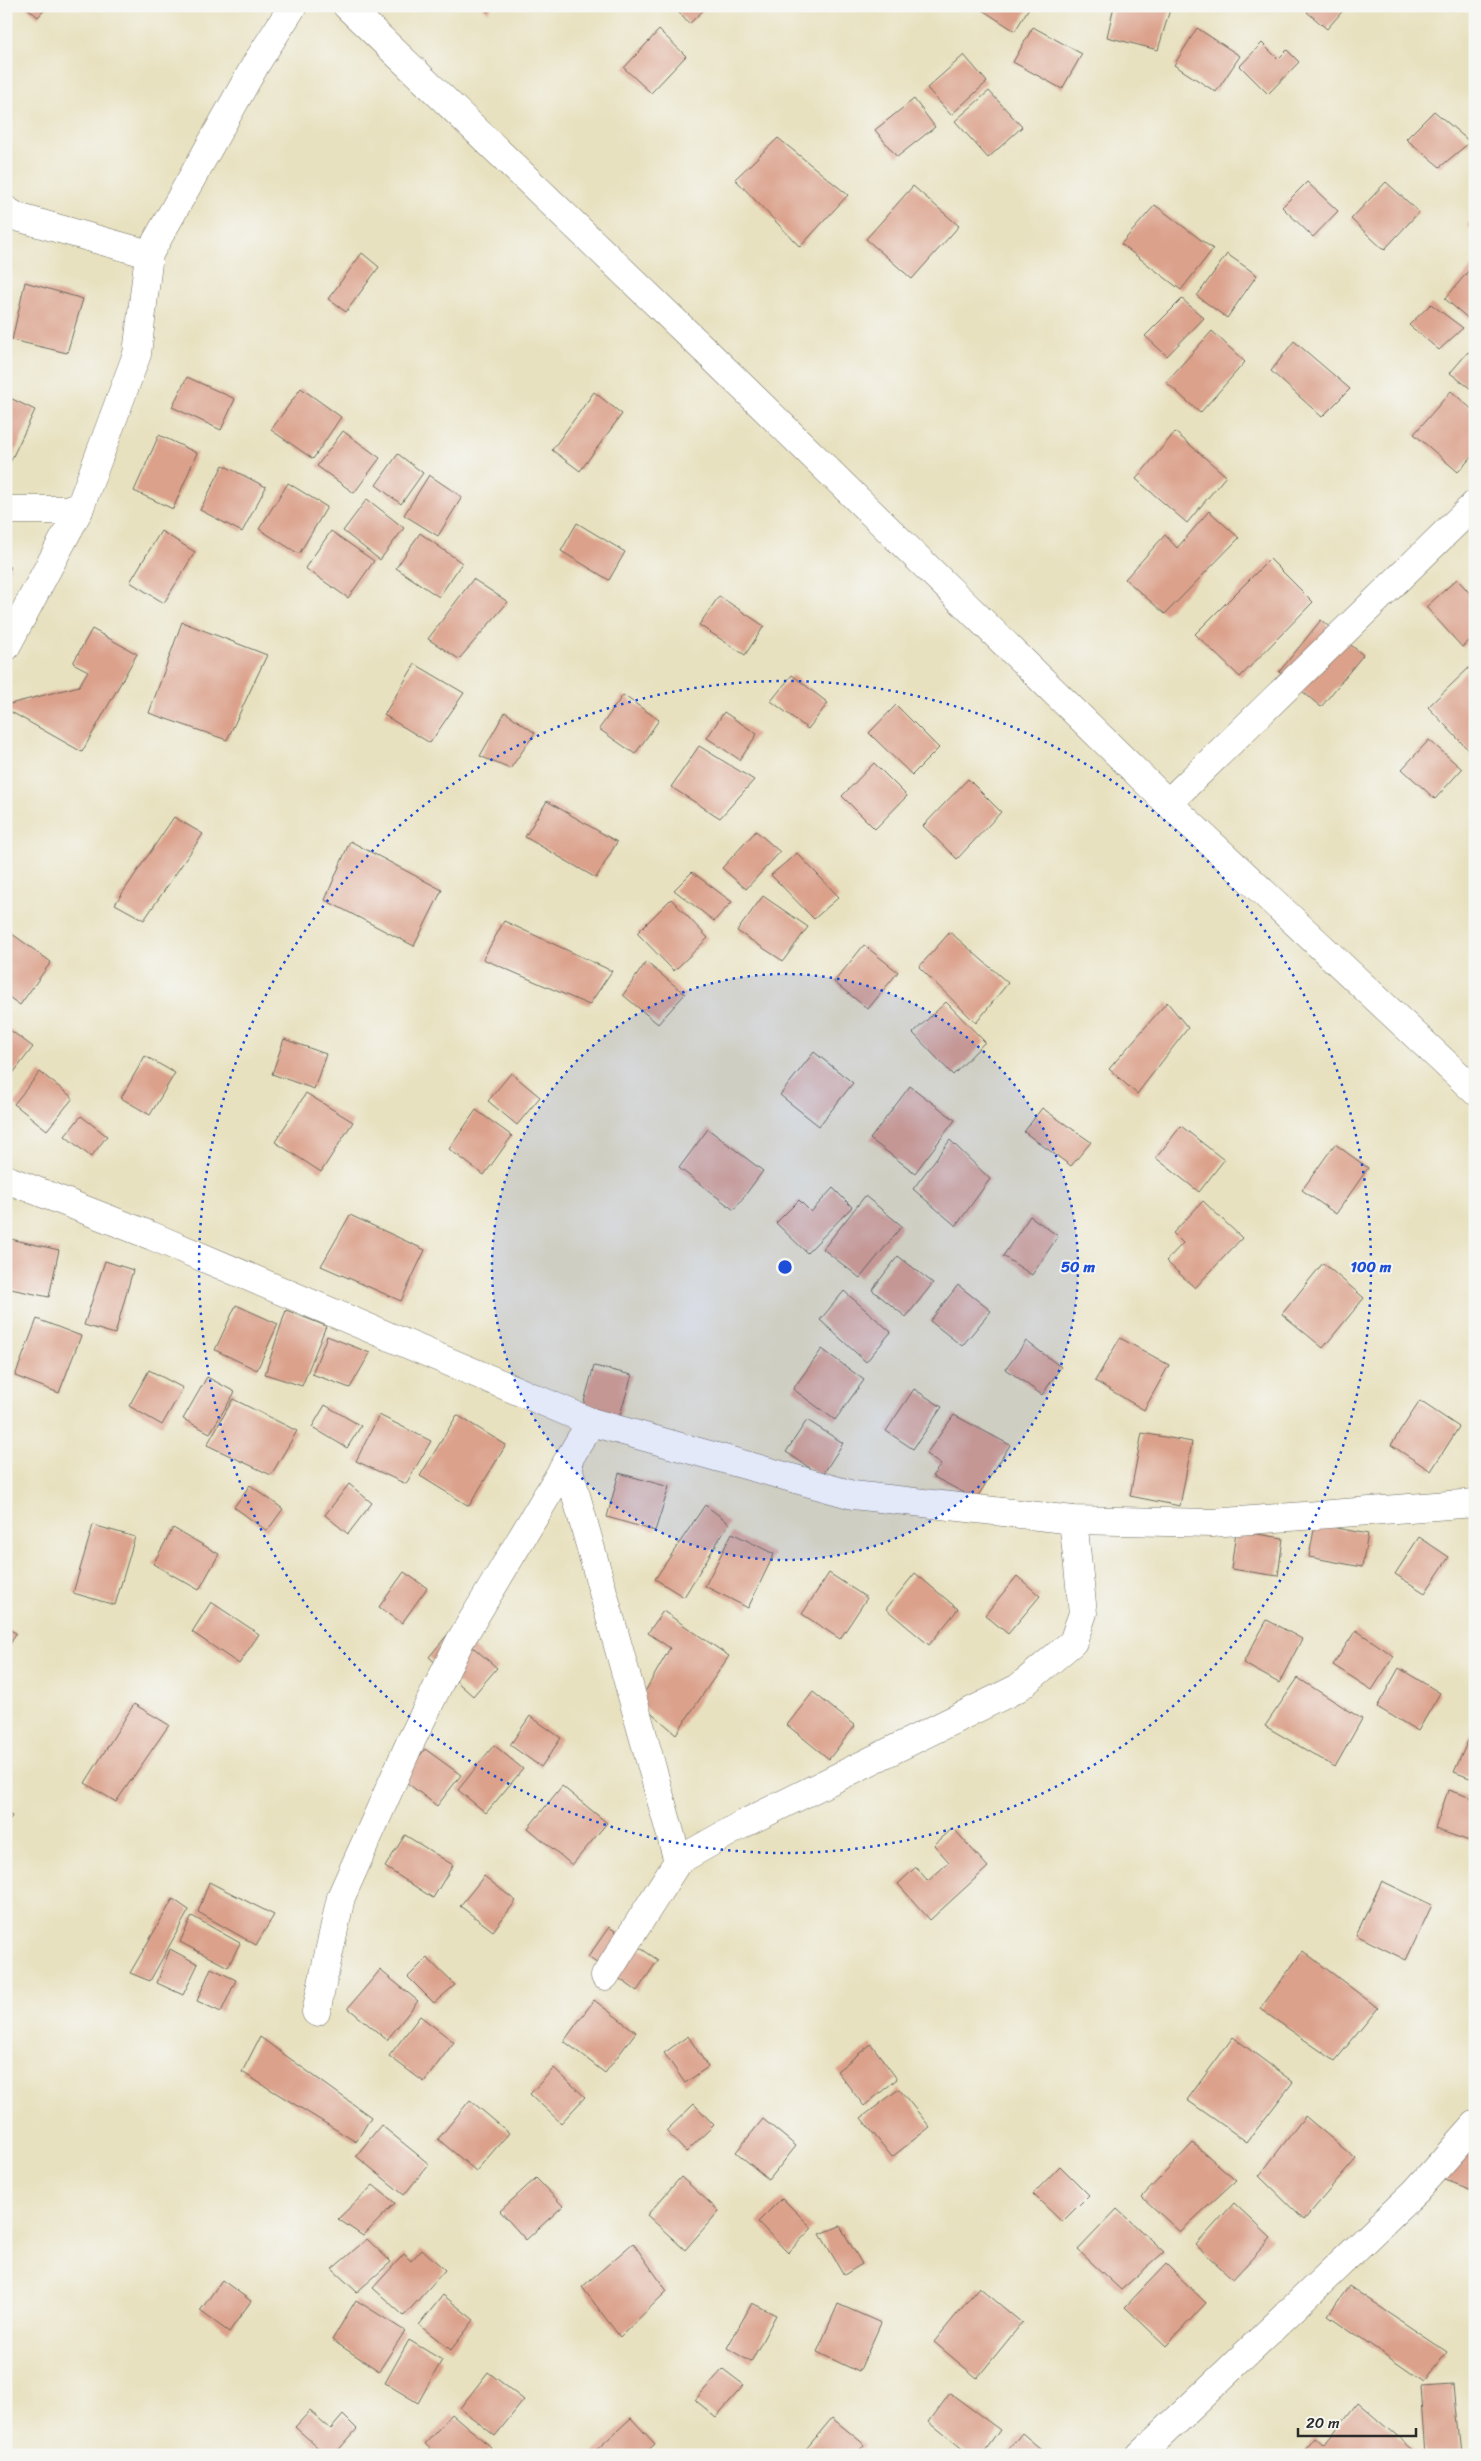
<svg xmlns="http://www.w3.org/2000/svg" width="1481" height="2461" viewBox="0 0 1481 2461" font-family="Sriracha,sans-serif">
<style>
.building{fill:#dba18b}
.lines{fill:none;stroke-linecap:round;stroke-linejoin:round}
.minor-casing{stroke:#6d6b5f;stroke-width:29}
.minor{stroke:#fff;stroke-width:28}
.ring{fill:none;stroke:#1d4ed8;stroke-width:2.5;stroke-dasharray:2.5 5}
.centre{fill:#1d4ed8;stroke:#f6f6f2;stroke-width:2.5}
.ring-label{font-size:15px;text-anchor:middle;font-weight:bold;fill:#1d4ed8;stroke:#f6f6f2;stroke-width:4;stroke-linejoin:round;paint-order:stroke}
</style>
<rect width="100%" height="100%" fill="#f6f6f2"/>
<filter id="ink" filterUnits="userSpaceOnUse"><feTurbulence type="fractalNoise" baseFrequency=".02" numOctaves="2"/><feDisplacementMap in="SourceGraphic" scale="10" xChannelSelector="R" yChannelSelector="G"/><feConvolveMatrix kernelMatrix="1 2 1 2 8 2 1 2 1" color-interpolation-filters="sRGB"/></filter>
<filter id="wash" filterUnits="userSpaceOnUse"><feTurbulence type="fractalNoise" baseFrequency=".0096" numOctaves="4" result="noise"/><feDisplacementMap in="SourceGraphic" scale="20" xChannelSelector="R" yChannelSelector="G"/><feGaussianBlur stdDeviation="1.12" result="paint"/><feColorMatrix in="noise" values="0 0 0 0 0 0 0 0 0 0 0 0 0 0 0 0 0 1.4 0 .05"/><feComposite in="paint" operator="in"/></filter>
<g filter="url(#wash)">
<rect width="100%" height="100%" fill="#e8e1c0"/>
<g id="blocks">
<g class="building">
<path d="M25,6H48L38,17Z"/>
<path d="M481,6H493L488,12Z"/>
<path d="M673,6H708L689,24Z"/>
<path d="M976,6H1030L1015,31Z"/>
<path d="M1114,6H1171L1158,50L1107,37Z"/>
<path d="M1312,6H1347L1327,29L1307,12Z"/>
<path d="M1033,27L1082,54L1062,89L1013,62Z"/>
<path d="M1197,28L1240,56L1216,92L1174,65Z"/>
<path d="M659,30L686,56L651,93L624,68Z"/>
<path d="M1262,43L1278,59L1287,50L1299,62L1268,94L1240,66Z"/>
<path d="M964,55L987,82L951,115L927,88Z"/>
<path d="M989,91L1022,127L988,158L955,121Z"/>
<path d="M914,99L935,127L897,157L875,130Z"/>
<path d="M1434,111L1470,142L1440,167L1406,139Z"/>
<path d="M778,138L848,195L800,247L735,179Z"/>
<path d="M1307,182L1338,211L1313,237L1282,207Z"/>
<path d="M1386,182L1419,212L1384,250L1351,219Z"/>
<path d="M913,186L959,226L912,279L866,239Z"/>
<path d="M1155,205L1213,249L1181,290L1121,244Z"/>
<path d="M1475,216V232L1467,225Z"/>
<path d="M362,253L379,267L346,312L328,299Z"/>
<path d="M1227,254L1257,275L1227,318L1197,296Z"/>
<path d="M1475,263V324L1445,299Z"/>
<path d="M25,282L83,299L67,353L12,340Z"/>
<path d="M1182,299L1204,318L1167,356L1145,336Z"/>
<path d="M1431,304L1463,328L1439,350L1409,325Z"/>
<path d="M1212,331L1245,362L1200,413L1166,382Z"/>
<path d="M1294,341L1350,389L1322,417L1271,371Z"/>
<path d="M1468,352L1475,357V392L1450,373Z"/>
<path d="M187,377L235,399L221,430L172,407Z"/>
<path d="M301,388L341,417L313,459L271,430Z"/>
<path d="M1451,391L1475,412V453L1458,472L1414,434Z"/>
<path d="M594,392L622,414L580,471L552,450Z"/>
<path d="M6,396L35,410L6,471Z"/>
<path d="M343,431L380,458L354,493L317,466Z"/>
<path d="M1175,432L1226,476L1187,523L1136,479Z"/>
<path d="M159,435L197,453L173,509L134,491Z"/>
<path d="M398,454L423,473L401,504L376,485Z"/>
<path d="M223,465L266,487L242,532L200,510Z"/>
<path d="M429,475L462,497L438,536L404,515Z"/>
<path d="M288,483L327,507L299,554L259,529Z"/>
<path d="M367,499L404,528L380,560L343,531Z"/>
<path d="M1209,511L1239,538L1165,614L1125,579L1165,535L1177,548Z"/>
<path d="M577,523L625,552L609,580L561,551Z"/>
<path d="M161,531L195,552L164,603L130,582Z"/>
<path d="M331,531L374,561L348,598L305,568Z"/>
<path d="M420,533L462,563L439,597L396,568Z"/>
<path d="M1270,559L1313,602L1240,677L1195,634Z"/>
<path d="M6,564L11,568L6,574Z"/>
<path d="M473,579L508,602L459,659L428,639Z"/>
<path d="M1457,579L1475,599V636L1462,647L1426,607Z"/>
<path d="M719,596L764,626L745,655L699,625Z"/>
<path d="M1321,620L1363,655L1321,707L1279,672Z"/>
<path d="M182,622L267,655L227,740L149,713Z"/>
<path d="M92,629L137,654L82,752L6,709V705L79,686L88,671L73,663Z"/>
<path d="M1475,662V757L1428,707Z"/>
<path d="M415,664L464,693L430,743L384,715Z"/>
<path d="M792,675L828,703L808,729L771,701Z"/>
<path d="M623,695L659,720L635,754L599,729Z"/>
<path d="M896,705L939,748L912,775L869,733Z"/>
<path d="M505,712L535,733L510,769L480,756Z"/>
<path d="M724,712L757,734L740,760L707,738Z"/>
<path d="M1429,740L1462,769L1435,799L1402,769Z"/>
<path d="M699,746L754,780L720,818L671,787Z"/>
<path d="M874,763L907,796L875,829L842,796Z"/>
<path d="M968,779L1001,812L957,859L923,826Z"/>
<path d="M547,801L617,842L596,878L525,837Z"/>
<path d="M174,817L203,834L144,920L115,904Z"/>
<path d="M756,831L780,852L746,889L722,868Z"/>
<path d="M350,841L442,890L414,946L325,900Z"/>
<path d="M797,853L839,897L814,919L771,875Z"/>
<path d="M692,872L732,902L714,921L674,890Z"/>
<path d="M763,896L808,927L783,961L737,931Z"/>
<path d="M671,899L708,938L674,971L637,933Z"/>
<path d="M504,921L612,971L589,1005L483,959Z"/>
<path d="M8,931L51,962L20,1005L6,995Z"/>
<path d="M950,932L1008,983L976,1023L919,967Z"/>
<path d="M864,945L898,972L868,1009L834,982Z"/>
<path d="M646,962L685,994L658,1024L623,995Z"/>
<path d="M946,1002L985,1042L953,1075L913,1033Z"/>
<path d="M1167,1002L1188,1028L1137,1094L1109,1069Z"/>
<path d="M6,1027L33,1047L11,1076L6,1073Z"/>
<path d="M284,1039L326,1054L314,1089L272,1074Z"/>
<path d="M814,1052L853,1083L819,1126L780,1095Z"/>
<path d="M145,1056L175,1073L150,1115L121,1098Z"/>
<path d="M40,1072L73,1098L47,1130L14,1104Z"/>
<path d="M511,1073L540,1097L517,1125L488,1101Z"/>
<path d="M910,1086L955,1120L915,1173L870,1139Z"/>
<path d="M306,1093L353,1122L321,1172L275,1142Z"/>
<path d="M1042,1108L1091,1142L1071,1166L1024,1132Z"/>
<path d="M476,1110L512,1136L484,1175L449,1149Z"/>
<path d="M81,1116L107,1136L91,1157L65,1136Z"/>
<path d="M1181,1126L1224,1160L1199,1192L1156,1158Z"/>
<path d="M708,1129L763,1171L734,1210L679,1168Z"/>
<path d="M950,1140L990,1179L956,1226L913,1189Z"/>
<path d="M1335,1144L1368,1168L1336,1214L1302,1190Z"/>
<path d="M833,1188L852,1207L807,1253L776,1223L799,1200L811,1212Z"/>
<path d="M865,1196L902,1226L860,1278L823,1249Z"/>
<path d="M1203,1201L1242,1238L1195,1288L1166,1261L1183,1243L1173,1233Z"/>
<path d="M350,1215L425,1250L401,1301L321,1266Z"/>
<path d="M1030,1216L1058,1236L1032,1275L1003,1256Z"/>
<path d="M6,1238L59,1250L49,1297L6,1288Z"/>
<path d="M898,1256L933,1283L906,1317L872,1290Z"/>
<path d="M105,1261L133,1270L115,1334L84,1325Z"/>
<path d="M1323,1263L1364,1298L1323,1348L1282,1314Z"/>
<path d="M958,1285L991,1311L962,1346L930,1321Z"/>
<path d="M844,1291L891,1332L866,1362L820,1320Z"/>
<path d="M236,1305L278,1324L257,1370L215,1350Z"/>
<path d="M286,1310L326,1326L302,1386L265,1374Z"/>
<path d="M37,1319L81,1336L59,1393L15,1376Z"/>
<path d="M327,1336L370,1353L350,1388L312,1374Z"/>
<path d="M1120,1338L1169,1365L1144,1410L1095,1381Z"/>
<path d="M1026,1341L1061,1367L1042,1395L1006,1369Z"/>
<path d="M822,1349L864,1380L835,1420L793,1389Z"/>
<path d="M594,1366L632,1375L619,1418L582,1409Z"/>
<path d="M149,1370L183,1388L162,1425L129,1406Z"/>
<path d="M207,1377L235,1392L210,1433L183,1419Z"/>
<path d="M914,1389L942,1407L913,1449L886,1431Z"/>
<path d="M233,1399L297,1431L271,1475L207,1445Z"/>
<path d="M1420,1401L1459,1427L1431,1471L1391,1445Z"/>
<path d="M325,1405L361,1426L347,1448L312,1427Z"/>
<path d="M379,1415L431,1441L406,1484L356,1461Z"/>
<path d="M457,1415L506,1445L469,1506L420,1476Z"/>
<path d="M954,1415L1010,1445L976,1499L932,1476L941,1465L926,1454Z"/>
<path d="M807,1420L843,1443L822,1476L786,1452Z"/>
<path d="M1142,1433L1192,1442L1180,1506L1130,1496Z"/>
<path d="M619,1473L669,1487L655,1531L607,1517Z"/>
<path d="M349,1484L372,1503L348,1534L325,1515Z"/>
<path d="M250,1485L283,1509L267,1531L234,1507Z"/>
<path d="M705,1505L729,1523L684,1597L655,1579Z"/>
<path d="M1315,1524L1368,1534L1362,1567L1309,1557Z"/>
<path d="M93,1525L135,1537L115,1605L73,1593Z"/>
<path d="M173,1528L219,1554L199,1590L153,1564Z"/>
<path d="M1236,1531L1283,1538L1278,1576L1231,1569Z"/>
<path d="M732,1533L774,1554L748,1608L705,1586Z"/>
<path d="M1419,1537L1449,1557L1425,1593L1395,1574Z"/>
<path d="M404,1572L427,1588L402,1623L379,1607Z"/>
<path d="M829,1573L867,1598L840,1639L802,1614Z"/>
<path d="M915,1573L958,1609L929,1645L886,1609Z"/>
<path d="M1017,1576L1040,1596L1008,1634L985,1615Z"/>
<path d="M211,1602L259,1634L239,1664L192,1632Z"/>
<path d="M663,1611L729,1656L676,1734L639,1702L670,1648L648,1633Z"/>
<path d="M1267,1620L1302,1639L1279,1683L1243,1663Z"/>
<path d="M6,1628L16,1633L6,1652Z"/>
<path d="M452,1629L497,1668L473,1696L429,1657Z"/>
<path d="M1356,1630L1394,1656L1372,1690L1333,1665Z"/>
<path d="M1399,1668L1440,1693L1418,1731L1377,1707Z"/>
<path d="M1298,1678L1362,1719L1335,1767L1265,1726Z"/>
<path d="M813,1692L855,1726L829,1759L787,1725Z"/>
<path d="M134,1704L169,1725L116,1802L85,1783Z"/>
<path d="M530,1716L561,1738L541,1767L510,1745Z"/>
<path d="M1475,1725V1780L1454,1772Z"/>
<path d="M494,1745L523,1769L486,1813L458,1790Z"/>
<path d="M425,1749L461,1775L437,1806L402,1779Z"/>
<path d="M562,1786L607,1823L572,1865L528,1828Z"/>
<path d="M1448,1790L1475,1799V1843L1435,1829Z"/>
<path d="M6,1813L12,1816L6,1825Z"/>
<path d="M953,1828L988,1867L930,1920L898,1884L916,1867L928,1881L949,1862L934,1845Z"/>
<path d="M405,1835L453,1865L433,1898L385,1867Z"/>
<path d="M484,1876L516,1901L493,1931L460,1906Z"/>
<path d="M1382,1881L1432,1905L1406,1960L1356,1935Z"/>
<path d="M209,1882L274,1915L256,1945L198,1912Z"/>
<path d="M173,1899L189,1910L150,1981L130,1973Z"/>
<path d="M192,1916L240,1943L228,1967L180,1942Z"/>
<path d="M609,1927L658,1960L637,1991L588,1957Z"/>
<path d="M170,1949L198,1964L183,1995L157,1983Z"/>
<path d="M1303,1951L1378,2008L1335,2061L1260,2009Z"/>
<path d="M427,1958L455,1985L434,2003L408,1977Z"/>
<path d="M211,1968L236,1980L221,2012L197,2001Z"/>
<path d="M380,1970L418,2001L387,2040L348,2008Z"/>
<path d="M594,2000L636,2032L605,2073L564,2041Z"/>
<path d="M420,2016L454,2042L424,2082L389,2056Z"/>
<path d="M688,2036L708,2067L685,2083L664,2053Z"/>
<path d="M260,2037L371,2117L356,2142L242,2072Z"/>
<path d="M1233,2037L1293,2082L1247,2142L1187,2100Z"/>
<path d="M871,2044L897,2079L864,2106L837,2071Z"/>
<path d="M554,2068L585,2097L561,2123L530,2094Z"/>
<path d="M899,2089L930,2127L892,2157L861,2118Z"/>
<path d="M470,2100L509,2133L476,2171L438,2139Z"/>
<path d="M694,2104L714,2125L686,2152L666,2131Z"/>
<path d="M1305,2116L1356,2159L1304,2220L1259,2176Z"/>
<path d="M763,2119L796,2146L769,2180L736,2152Z"/>
<path d="M381,2125L429,2164L404,2195L356,2156Z"/>
<path d="M1475,2135V2191L1440,2178Z"/>
<path d="M1193,2143L1236,2180L1180,2232L1142,2197Z"/>
<path d="M1060,2166L1089,2195L1062,2222L1033,2194Z"/>
<path d="M681,2177L719,2211L685,2250L647,2215Z"/>
<path d="M536,2178L563,2206L526,2240L500,2211Z"/>
<path d="M373,2185L395,2203L363,2236L338,2219Z"/>
<path d="M782,2198L812,2228L788,2253L758,2222Z"/>
<path d="M1234,2203L1271,2238L1233,2279L1196,2245Z"/>
<path d="M1117,2209L1164,2252L1121,2290L1078,2250Z"/>
<path d="M840,2226L862,2264L844,2275L820,2234Z"/>
<path d="M367,2239L391,2262L357,2292L332,2269Z"/>
<path d="M633,2243L667,2291L620,2337L582,2287Z"/>
<path d="M422,2249L445,2270L404,2316L373,2288L404,2254L411,2261Z"/>
<path d="M1166,2264L1206,2303L1166,2346L1125,2307Z"/>
<path d="M222,2280L251,2301L229,2332L200,2311Z"/>
<path d="M1349,2286L1447,2352L1424,2382L1328,2315Z"/>
<path d="M979,2287L1022,2323L977,2378L934,2342Z"/>
<path d="M443,2295L474,2320L451,2350L419,2325Z"/>
<path d="M356,2300L405,2331L379,2371L332,2340Z"/>
<path d="M752,2303L776,2315L751,2362L727,2348Z"/>
<path d="M838,2304L881,2323L859,2372L817,2352Z"/>
<path d="M409,2340L442,2360L418,2403L385,2383Z"/>
<path d="M723,2369L744,2385L716,2417L695,2400Z"/>
<path d="M488,2372L524,2400L495,2436L460,2408Z"/>
<path d="M1453,2385L1460,2455H1425L1420,2387Z"/>
<path d="M950,2393L1000,2430L982,2455H970L929,2422Z"/>
<path d="M1358,2402L1419,2455H1300L1315,2437L1324,2445Z"/>
<path d="M310,2411L331,2429L343,2415L357,2429L334,2455H326L295,2427Z"/>
<path d="M452,2414L491,2447L484,2455H437L425,2444Z"/>
<path d="M631,2418L655,2444L643,2455H591Z"/>
<path d="M832,2418L865,2445L857,2455H801Z"/>
<path d="M1022,2433L1048,2455H1004Z"/>
</g>
</g>
</g>
<g filter="url(#ink)">
<use href="#blocks" fill-opacity="0" stroke="#6d6b5f" stroke-width="1"/>
<g class="lines">
<defs>
<g id="minor">
<path d="M347,6L712,357L1168,803L1475,1091"/>
<path d="M6,210L17,217L149,254"/>
<path d="M6,510H79"/>
<path d="M6,647L79,510L137,354L149,254L257,62L293,6"/>
<path d="M1168,803L1475,504"/>
<path d="M6,1179L152,1236L591,1422L853,1495L1073,1520L1212,1523L1475,1503"/>
<path d="M567,1463L678,1861"/>
<path d="M605,1976L678,1861L743,1824L1018,1688L1073,1642L1083,1613L1073,1520"/>
<path d="M316,2012L341,1897L409,1745L460,1641L591,1422"/>
<path d="M1140,2455L1416,2191L1475,2125"/>
</g>
</defs>
<use href="#minor" class="minor-casing"/>
<use href="#minor" class="minor"/>
</g>
</g>
<circle cx="785" cy="1267" r="293" fill="#1d4ed8" fill-opacity=".12"/>
<g class="ring">
<circle cx="785" cy="1267" r="293"/>
<circle cx="785" cy="1267" r="586"/>
</g>
<circle cx="785" cy="1267" r="8" class="centre"/>
<g class="ring-label">
<text x="1078" y="1272">50 m</text>
<text x="1371" y="1272">100 m</text>
</g>
<rect width="1481" height="2461" fill="none" stroke="#f6f6f2" stroke-width="25"/>
<path d="M1298 2428v8h118v-8" fill="none" stroke="#2b2b2b" stroke-width="2.5"/>
<text x="1306" y="2428" font-size="15" fill="#2b2b2b" stroke="#f6f6f2" stroke-width="4" paint-order="stroke">20 m</text>
</svg>
